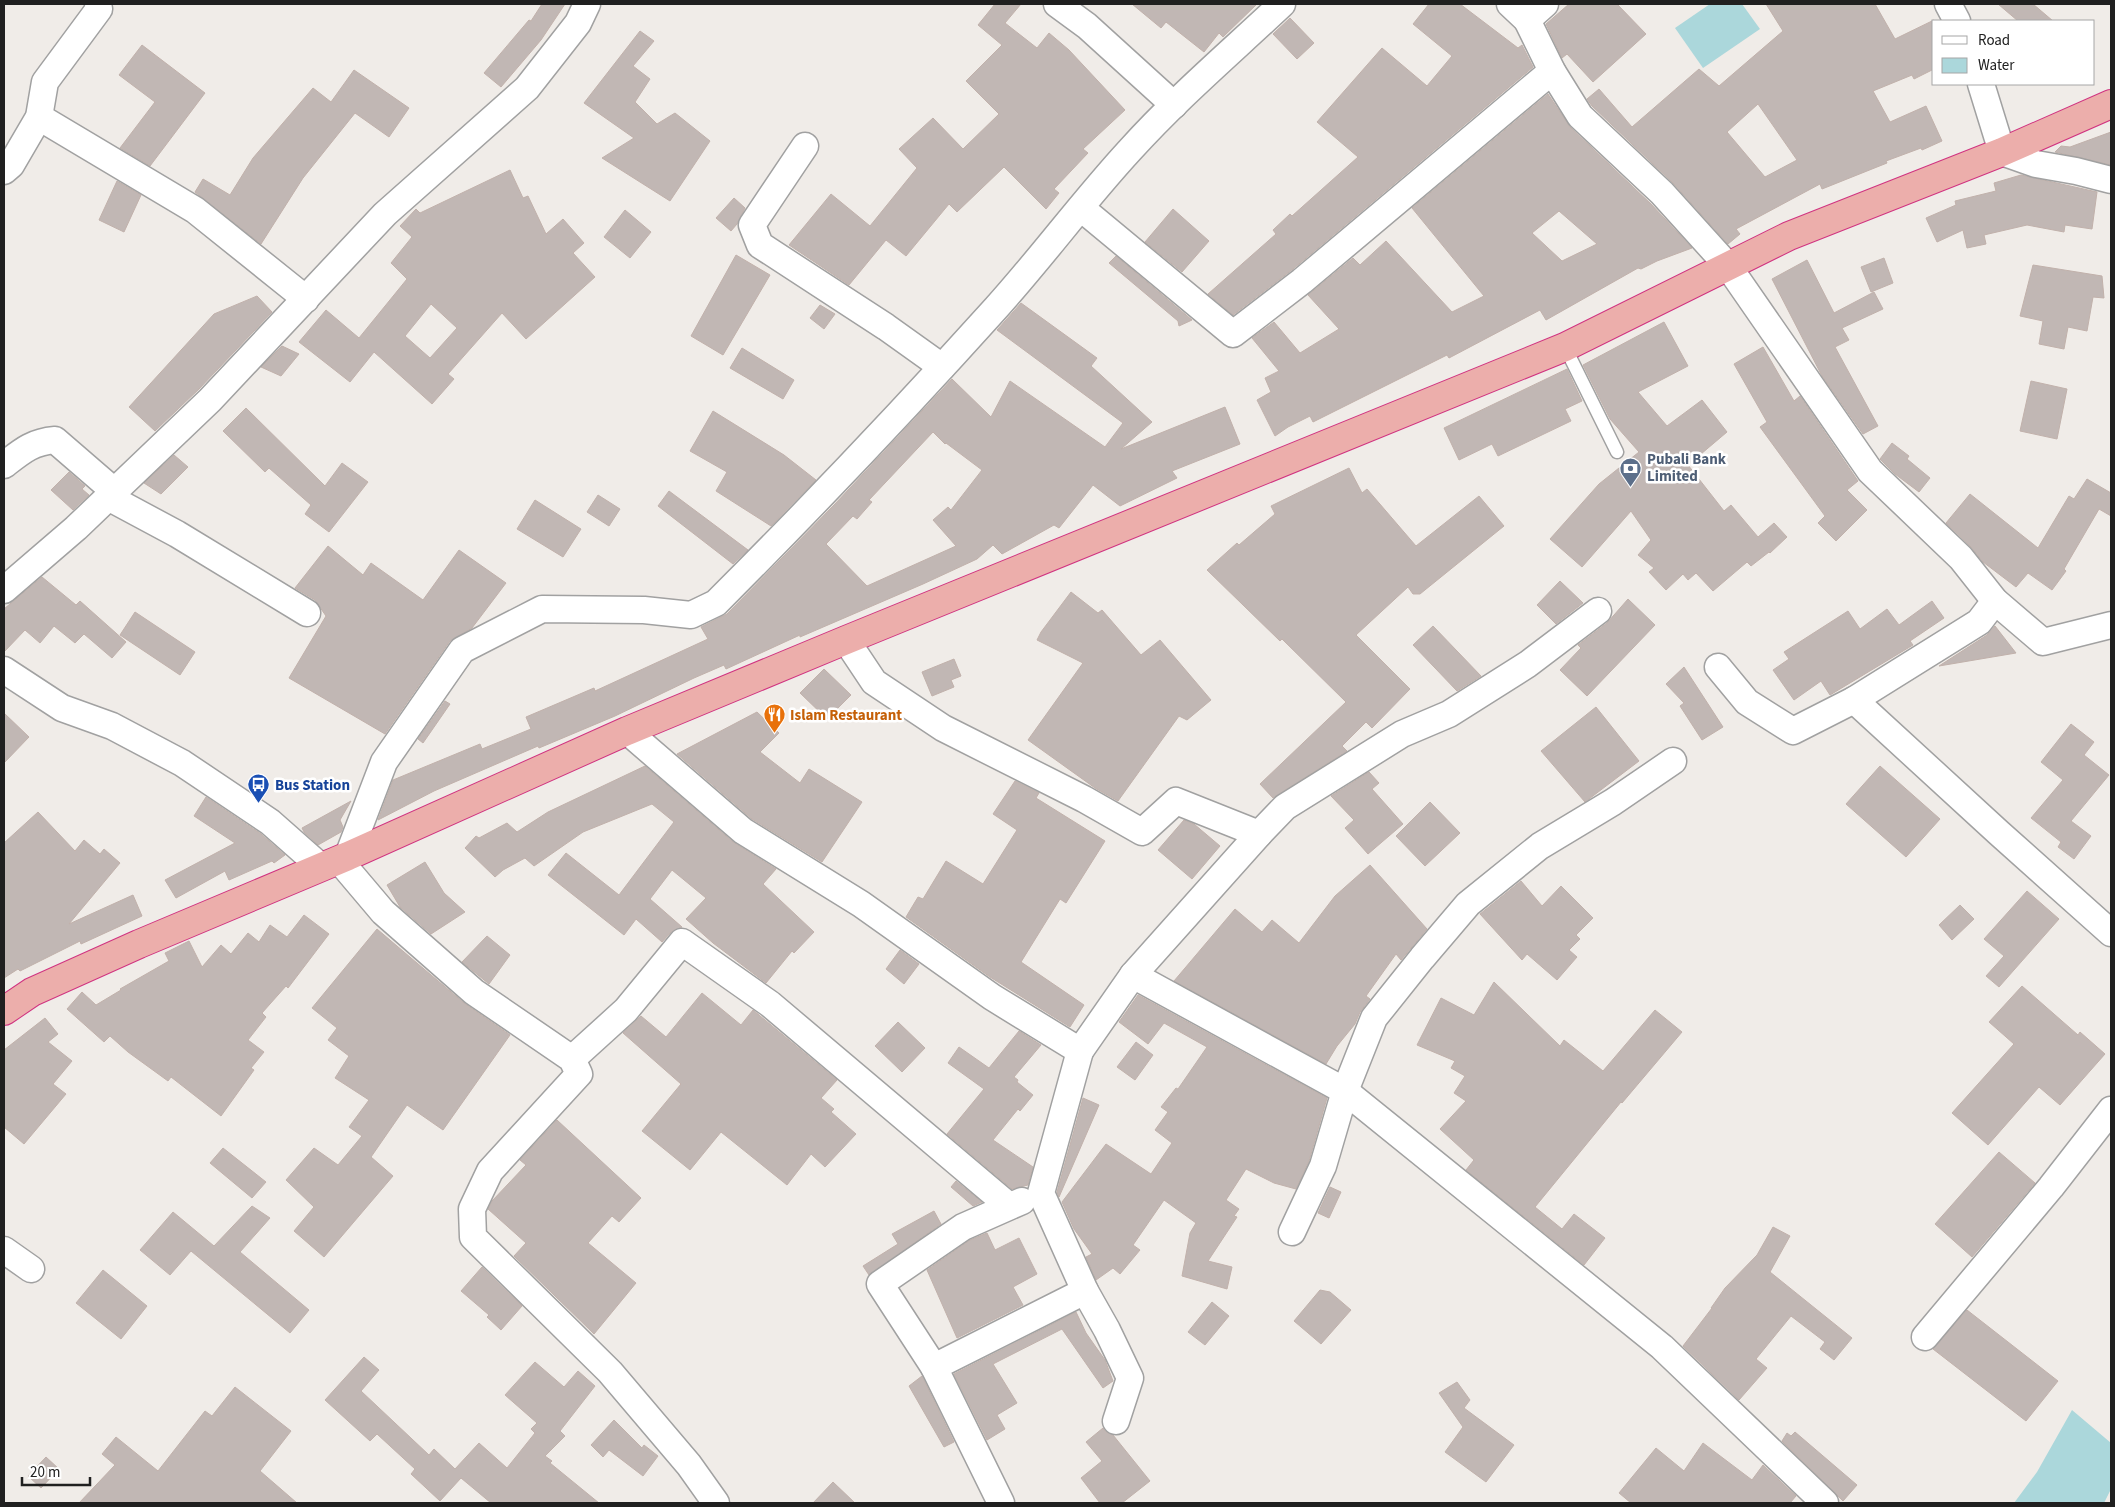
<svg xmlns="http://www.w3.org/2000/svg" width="2115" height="1507" viewBox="0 0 2115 1507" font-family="'Source Sans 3',sans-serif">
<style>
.water{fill:#abd7db}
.building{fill:#c1b7b4;stroke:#c1b1ab;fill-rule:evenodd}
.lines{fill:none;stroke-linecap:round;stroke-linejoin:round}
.service-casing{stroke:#a1a1a1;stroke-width:15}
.minor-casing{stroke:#a1a1a1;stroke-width:29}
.trunk-casing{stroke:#d03380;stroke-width:30}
.service{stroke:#fff;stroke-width:12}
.minor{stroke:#fff;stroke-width:26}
.trunk{stroke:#ecaeab;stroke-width:28}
.labels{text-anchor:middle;stroke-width:5;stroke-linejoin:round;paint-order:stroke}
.service-label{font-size:15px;font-weight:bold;fill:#4e5e75;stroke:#fff;text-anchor:start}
.food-label{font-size:15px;font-weight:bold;fill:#c56008;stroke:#fff;text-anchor:start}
.transit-label{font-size:15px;font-weight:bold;fill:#164399;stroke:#fff;text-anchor:start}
</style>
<rect width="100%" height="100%" fill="#f0ece8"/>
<g class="water">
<path d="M1710,4H1742L1760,29L1703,68L1675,28Z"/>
<path d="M2072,1410L2111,1443V1489L2104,1503H2014L2037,1472Z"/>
</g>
<g class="building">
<path d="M542,4H565L541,40L501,87L484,73L529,20L531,21Z"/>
<path d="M995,4H1021L1005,23L1037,48L1049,33L1069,50L1125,110L1083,149L1088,153L1054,189L1059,193L1046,209L1004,167L957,212L949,204L906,256L886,240L849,285L789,245L831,194L870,226L917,168L899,149L933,118L963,149L999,114L966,81L1002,45L978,25Z"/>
<path d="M1132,4H1257L1223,37L1219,33L1204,52L1166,22L1161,28Z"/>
<path d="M1429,4H1460L1518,48L1522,45L1533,67L1293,269L1233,315L1208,294L1276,234L1273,230L1290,214L1292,216L1358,157L1317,122L1382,48L1427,86L1452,56L1413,24Z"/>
<path d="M1569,4H1617L1646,34L1593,82L1567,54L1562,58L1546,24Z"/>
<path d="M1766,4H1875L1895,39L1934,20V69L1914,79L1912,75L1873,91L1890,122L1926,106L1942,141L1922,150L1921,148L1886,161L1887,163L1822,189L1820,184L1736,229L1740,234L1728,244L1673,183L1592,106L1587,99L1599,89L1632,127L1699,69L1719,86L1783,31ZM1758,104L1797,160L1765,177L1727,132Z"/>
<path d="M1998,4H2033L2053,21H2018Z"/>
<path d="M1290,18L1314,43L1297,59L1273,34Z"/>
<path d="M640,31L654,41L633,66L650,79L635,102L657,124L675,113L710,141L670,201L602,158L634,138L584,103Z"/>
<path d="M142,45L205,93L150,166L120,148L155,102L119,75Z"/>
<path d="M354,70L409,108L389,137L355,113L303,178L261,244L195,192L203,179L230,195L253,158L313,88L331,102Z"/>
<path d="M1548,94L1570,127L1651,204L1692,248L1657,261L1641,269L1638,268L1546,320L1540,310L1449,358L1447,355L1313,422L1310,416L1288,427L1275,436L1257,400L1271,392L1265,378L1279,371L1252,338L1274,322L1300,353L1339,329L1308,295L1353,258L1360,265L1386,241L1452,312L1484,296L1412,208ZM1559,211L1597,244L1562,261L1532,233Z"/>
<path d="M2111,132V165L2055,152L2061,146L2070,147Z"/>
<path d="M510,170L523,198L528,196L546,234L563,219L584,243L573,253L595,277L526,339L502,313L448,374L454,379L432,404L374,352L350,382L299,342L326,310L359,338L407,279L391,263L412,237L400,226L416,209L420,213ZM431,304L457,328L430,358L405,336Z"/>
<path d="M2021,175L2097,192L2092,229L2065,225L2064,232L2027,225L1984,235L1986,244L1967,248L1963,230L1937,242L1926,218L1956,205L1955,201L1996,191L1994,183Z"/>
<path d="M117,181L141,195L124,232L99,220Z"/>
<path d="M734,198L745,208L737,224L731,231L716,218Z"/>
<path d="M1173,209L1209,241L1182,272L1145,242Z"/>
<path d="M625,210L651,232L630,258L604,237Z"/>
<path d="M736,255L770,275L723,355L691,336Z"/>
<path d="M1116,256L1192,320L1179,326L1178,321L1109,263Z"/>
<path d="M1884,258L1893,283L1871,292L1861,267Z"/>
<path d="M1807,260L1834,313L1874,292L1883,309L1842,328L1849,340L1835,347L1878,426L1863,434L1822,376L1772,279Z"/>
<path d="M2033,265L2102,276L2104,298L2093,297L2087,331L2068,327L2064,349L2039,344L2043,321L2020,316Z"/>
<path d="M257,296L272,312L199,389L155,431L129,407L214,314Z"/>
<path d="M1021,303L1097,358L1091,366L1152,422L1121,449L1225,407L1240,444L1172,471L1177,478L1120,506L1093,485L1059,528L1054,525L1002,554L993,545L977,559L923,584L800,637V635L726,669L724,665L694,678L615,716L539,748L538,746L434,791L378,820L393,780L480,744L482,749L531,729L526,717L594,688L595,691L708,639L701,627L727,614L834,505L952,379L991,417L1010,381L1105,447L1123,423L997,330ZM933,432L945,444L946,443L982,470L951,510L948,507L933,520L956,546L867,586L826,544L853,516L857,519L872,502L869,500Z"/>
<path d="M820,305L835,314L824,329L810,318Z"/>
<path d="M1664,322L1688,366L1638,392L1667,426L1702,400L1727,432L1688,465L1724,511L1731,505L1758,537L1774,523L1787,537L1770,553L1769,552L1751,566L1747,562L1713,591L1696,573L1688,580L1683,574L1666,590L1649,572L1654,568L1638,555L1651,540L1631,511L1582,567L1550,539L1599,484L1639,452L1610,419L1583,365Z"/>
<path d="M282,346L299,354L281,376L261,367Z"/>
<path d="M1763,347L1794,401L1800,396L1858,481L1847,490L1867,510L1836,541L1818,523L1825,516L1760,427L1767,422L1734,364Z"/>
<path d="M742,348L794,380L783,399L730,368Z"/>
<path d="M1567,369L1582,401L1565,409L1571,421L1498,456L1492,444L1459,460L1444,428Z"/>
<path d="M2031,381L2067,389L2057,439L2020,431Z"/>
<path d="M246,408L325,486L342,463L368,482L329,532L305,514L311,505L269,468L265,472L223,431Z"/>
<path d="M713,411L784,455L816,480L771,526L716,491L727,472L690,451Z"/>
<path d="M1892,443L1909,456L1907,459L1930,478L1919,492L1895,474L1880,459Z"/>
<path d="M174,455L188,467L161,494L144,483Z"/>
<path d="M1349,468L1362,493L1367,489L1416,546L1479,496L1504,526L1420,594H1413L1408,587L1356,635L1410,689L1372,728L1366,722L1342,746L1347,751L1273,798L1260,784L1346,702L1282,639L1280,641L1207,570L1237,543L1239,545L1275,514L1271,506Z"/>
<path d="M69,472L85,486L82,489L89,495L73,510L51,490Z"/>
<path d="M2087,479L2111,493V516L2099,509L2064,569L2066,571L2052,590L2028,573L2016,587L1983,562L1971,547L1946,523L1970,494L2038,548L2069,496L2074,499Z"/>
<path d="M669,491L748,550L733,564L658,506Z"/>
<path d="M598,495L620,509L609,526L587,512Z"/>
<path d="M535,500L581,529L563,557L517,529Z"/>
<path d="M328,546L363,575L371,563L423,600L459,550L506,583L472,628L450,641L385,734L289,678L326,616L315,600L295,588Z"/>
<path d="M42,577L76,605L80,601L126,642L112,658L84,634L75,643L54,626L40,643L25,630L4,652V609Z"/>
<path d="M1560,581L1583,603L1556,624L1537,605Z"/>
<path d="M1071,592L1098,613L1102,610L1141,655L1160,640L1211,700L1187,720L1179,716L1118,801L1095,788L1028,740L1083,663L1037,640L1041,632Z"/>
<path d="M1628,599L1655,625L1587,696L1560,670L1581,648L1578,645L1607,623Z"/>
<path d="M1932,601L1944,618L1910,641L1913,645L1830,695L1821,681L1794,700L1773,670L1789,659L1784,652L1848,611L1860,629L1887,609L1899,625Z"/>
<path d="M135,612L195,652L180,675L120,635Z"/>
<path d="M1433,626L1481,676L1457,691L1413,645Z"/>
<path d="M1995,626L2016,653L1939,666L1987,635Z"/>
<path d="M954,659L961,676L951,680L954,687L932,696L922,672Z"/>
<path d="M1684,667L1723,727L1702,740L1680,706L1684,703L1666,684Z"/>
<path d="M824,669L851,695L827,719L800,693Z"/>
<path d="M445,701L450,704L423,743L418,739Z"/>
<path d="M1596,707L1639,761L1585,802L1541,751Z"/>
<path d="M757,712L779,733L760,752L800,783L809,769L862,802L822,862L752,819L677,754Z"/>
<path d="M4,713L29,737L4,763Z"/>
<path d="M2071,724L2094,742L2084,755L2109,775L2071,821L2091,836L2074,859L2058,847L2061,842L2031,818L2063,780L2041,762Z"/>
<path d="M645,766L733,842L776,869L763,884L814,932L794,953L792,951L766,983L713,943L686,919L706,898L672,870L650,899L682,927L671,932L662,942L636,919L624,935L548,875L566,853L619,895L674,822L652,804L583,832L534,866L525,858L503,870L495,877L465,848L476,836L479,838L507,823L517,832L548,812Z"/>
<path d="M1880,766L1940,819L1906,857L1846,804Z"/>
<path d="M1369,772L1379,783L1372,789L1403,824L1368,854L1345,828L1354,820L1331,796Z"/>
<path d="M1015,781L1039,793L1036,798L1105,841L1066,903L1060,899L1021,962L1084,1005L1070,1027L990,977L906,917L918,897L923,899L946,861L983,884L1017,830L993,814Z"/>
<path d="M206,797L261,834L285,855L274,863L272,861L229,880L225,871L176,898L165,880L235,843L194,816Z"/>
<path d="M351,801L340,820L343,827L341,832L318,845L304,832L302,828Z"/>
<path d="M1430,802L1460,833L1425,866L1396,836Z"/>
<path d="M38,812L75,851L84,840L100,854L104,849L120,863L69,924L133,895L142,916L81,944L80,941L20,971L18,969L4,978V843Z"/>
<path d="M1184,820L1194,824L1220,846L1192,879L1158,850Z"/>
<path d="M425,862L444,893L465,912L431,934L400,907L387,885Z"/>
<path d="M1370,865L1427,929L1401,960L1396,954L1366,996L1370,999L1360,1012L1355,1024L1337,1046L1326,1064L1174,981L1235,909L1262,932L1272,920L1299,943L1335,896Z"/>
<path d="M1521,881L1542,906L1561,886L1593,918L1576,935L1580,939L1569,950L1577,957L1557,980L1527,954L1522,960L1480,914Z"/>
<path d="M2027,891L2059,919L1999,987L1986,976L2004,956L1984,939Z"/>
<path d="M1960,905L1974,919L1952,940L1939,925Z"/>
<path d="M304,915L329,934L288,988L286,986L262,1013L266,1017L248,1040L264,1052L251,1068L254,1070L221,1116L171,1077L168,1081L128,1052L110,1036L104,1042L67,1009L82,992L96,1005L121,990L120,989L169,961L165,953L189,941L202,967L221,945L231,954L248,933L259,942L270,925L287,937Z"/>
<path d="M377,929L464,1003L510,1035L443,1130L407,1105L371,1157L393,1176L324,1257L294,1231L314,1207L286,1180L314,1148L338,1165L362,1136L349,1127L369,1100L335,1078L349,1056L328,1040L337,1028L312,1008Z"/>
<path d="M487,936L510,955L489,984L462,962Z"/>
<path d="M900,950L919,964L904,984L886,969Z"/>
<path d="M1494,982L1560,1046L1564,1040L1603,1071L1655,1010L1682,1032L1622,1103L1621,1102L1535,1207L1562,1229L1574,1214L1605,1238L1584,1265L1466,1170L1474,1160L1440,1129L1466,1101L1454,1093L1465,1076L1451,1068L1455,1061L1417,1045L1441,998L1474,1015Z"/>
<path d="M2022,986L2078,1035L2080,1032L2105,1054L2060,1105L2039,1087L1988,1145L1952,1113L2014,1044L1989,1022Z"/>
<path d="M702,993L741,1025L753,1010L837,1080L821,1098L834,1109L831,1112L856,1134L825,1167L811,1154L787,1185L721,1132L690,1170L642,1131L681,1084L623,1033L641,1016L666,1037Z"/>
<path d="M1138,995L1327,1098L1309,1161L1296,1189L1274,1183L1246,1169L1226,1200L1239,1209L1234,1216L1237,1217L1208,1261L1232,1267L1227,1289L1182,1276L1190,1233L1196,1223L1164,1200L1133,1245L1140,1250L1120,1274L1113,1268L1096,1280L1086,1257L1092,1254L1074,1229L1062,1202L1106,1144L1151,1174L1172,1143L1155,1130L1168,1112L1161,1107L1176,1088L1178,1089L1207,1047L1164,1023L1148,1044L1119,1022Z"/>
<path d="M45,1018L58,1034L48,1042L72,1061L53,1084L66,1094L24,1144L4,1127V1050Z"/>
<path d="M898,1022L925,1048L902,1072L875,1046Z"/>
<path d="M1019,1031L1041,1045L1014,1077L1018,1080L1017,1082L1033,1095L1020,1111L1018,1109L993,1140L1033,1167L1028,1185L1012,1189L947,1134L984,1089L948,1063L959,1047L989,1068Z"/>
<path d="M1136,1042L1153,1055L1135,1080L1117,1067Z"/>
<path d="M1083,1098L1099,1105L1059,1197L1057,1192Z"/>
<path d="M557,1120L641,1198L619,1222L612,1216L588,1243L636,1283L594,1334L514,1256L526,1243L488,1209L492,1201L526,1165L520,1160Z"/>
<path d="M223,1148L266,1182L252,1198L210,1163Z"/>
<path d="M1999,1152L2035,1183L1972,1257L1935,1224Z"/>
<path d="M956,1181L982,1202L973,1206L951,1187Z"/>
<path d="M1330,1187L1341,1192L1329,1218L1318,1213Z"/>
<path d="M252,1206L270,1218L240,1252L309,1310L290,1333L191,1251L170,1275L140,1250L173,1212L214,1246Z"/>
<path d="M934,1211L941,1224L869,1275L863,1266L898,1244L892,1234Z"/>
<path d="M1773,1227L1790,1236L1770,1272L1852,1338L1834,1360L1820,1349L1825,1342L1791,1316L1756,1359L1767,1368L1739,1400L1683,1346L1712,1308H1711L1725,1288L1757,1255Z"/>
<path d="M987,1233L995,1250L1019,1238L1037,1274L1013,1287L1023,1305L957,1338L927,1270L970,1240Z"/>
<path d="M482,1267L522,1306L501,1330L487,1317L489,1315L461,1291Z"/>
<path d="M103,1270L147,1306L121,1339L76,1303Z"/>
<path d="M1320,1290L1330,1292L1351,1310L1321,1344L1294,1321Z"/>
<path d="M1212,1302L1229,1316L1205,1345L1188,1332Z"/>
<path d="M1967,1310L2058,1381L2026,1421L1933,1349Z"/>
<path d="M1076,1312L1086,1333L1105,1360L1113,1381L1103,1388L1062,1329L993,1364L1017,1403L997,1415L1005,1429L987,1440L954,1374Z"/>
<path d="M364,1357L379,1370L361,1391L429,1455L434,1449L455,1469L479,1443L507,1468L535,1433L531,1429L537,1423L505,1395L535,1362L564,1387L578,1371L595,1386L560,1431L565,1436L545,1456L552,1461L550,1463L599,1503H491L461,1478L440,1501L411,1474L415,1469L377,1434L370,1441L325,1400Z"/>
<path d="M922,1376L954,1442L944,1447L909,1386Z"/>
<path d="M1457,1382L1470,1400L1464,1408L1514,1445L1486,1482L1445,1452L1463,1427L1439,1393Z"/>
<path d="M235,1387L291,1431L260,1471L297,1503H79L115,1465L102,1454L116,1437L158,1471L205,1411L212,1416Z"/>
<path d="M614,1420L642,1448L644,1445L658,1456L643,1476L609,1450L603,1457L591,1445Z"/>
<path d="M1103,1428L1105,1431L1113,1435L1150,1481L1122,1503H1100L1081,1478L1102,1461L1086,1442Z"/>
<path d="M1795,1432L1857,1485L1843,1501L1782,1441L1787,1433L1791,1436Z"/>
<path d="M1703,1443L1752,1480L1763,1465L1796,1496L1790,1503H1631L1619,1493L1656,1448L1684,1471Z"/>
<path d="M46,1457L59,1469L41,1488L28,1476Z"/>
<path d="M833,1482L855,1503H813Z"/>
</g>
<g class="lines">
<defs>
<path id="service" d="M1565,347L1617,452"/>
<g id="minor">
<path d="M1057,4L1087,26L1174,105"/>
<path d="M1510,4L1527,20"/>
<path d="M1545,4L1527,20L1552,71L1580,116L1662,193L1728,266L1870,471L1961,558L1995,601L2043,642L2111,625"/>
<path d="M1948,4L1957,21"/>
<path d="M1981,84L2002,152L2036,164L2076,171L2111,180"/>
<path d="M39,117L195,210L306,299"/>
<path d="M805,146L752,225L760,245L886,327L942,367"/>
<path d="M4,171L11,165L39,117L45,82L99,9L98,4"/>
<path d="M1081,208L1233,334L1302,281L1552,71"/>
<path d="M4,465C22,451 32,442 55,440L114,491"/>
<path d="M108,497L177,534L307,613"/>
<path d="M4,590L76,528L210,400L385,214L527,88L578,23L587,4"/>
<path d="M846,640L874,682L943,728L1084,799L1142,832L1176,801L1259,834"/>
<path d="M1718,667L1747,702L1793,731L1854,700L1979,622L1995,601"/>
<path d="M4,670L62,708L112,726L182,763L270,822L321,867"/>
<path d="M1854,700L1999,833L2111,933"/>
<path d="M627,731L743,831L861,904L992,997L1080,1051L1133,975L1345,1091L1662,1347L1825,1503"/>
<path d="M348,856L384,762L462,650L542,609L644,610L691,615L716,603C812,507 905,409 996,308C1042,257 1083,201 1130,150C1177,98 1231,52 1282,4"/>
<path d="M339,860L383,912L474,992L572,1059L579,1074L490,1171L472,1209L473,1237L610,1372L689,1465L716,1503"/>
<path d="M1133,975L1259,834L1285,807L1402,734L1449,714L1528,664L1598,611"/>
<path d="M572,1059L626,1010L682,942L770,1004L1009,1206"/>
<path d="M1292,1232L1323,1166L1345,1091L1374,1018L1422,958L1468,904L1540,846L1613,802L1673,761"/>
<path d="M4,1250L31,1269"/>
<path d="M1085,1291L1107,1330L1130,1378L1116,1421"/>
<path d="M1925,1337L2051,1187L2111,1110"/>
<path d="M934,1367L880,1284L963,1227L1022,1201"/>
<path d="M1001,1503L934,1367L1085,1291L1041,1193L1080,1051"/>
</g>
<path id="trunk" d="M4,1011L32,992L139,944L348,856L627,731L846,640L1565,347L1789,236L2002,152L2111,104"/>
</defs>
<use href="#service" class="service-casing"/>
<use href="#minor" class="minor-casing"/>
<use href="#trunk" class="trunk-casing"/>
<use href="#service" class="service"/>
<use href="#minor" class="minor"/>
<use href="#trunk" class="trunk"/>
</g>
<defs>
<symbol id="bank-pin" viewBox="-11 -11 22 30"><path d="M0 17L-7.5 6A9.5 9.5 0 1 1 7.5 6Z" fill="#5c6f8a" stroke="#fff"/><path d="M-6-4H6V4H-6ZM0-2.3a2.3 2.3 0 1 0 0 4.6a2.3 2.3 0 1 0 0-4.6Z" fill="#fff"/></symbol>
<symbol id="restaurant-pin" viewBox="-11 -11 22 30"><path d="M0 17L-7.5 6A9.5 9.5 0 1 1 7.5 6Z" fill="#e8710a" stroke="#fff"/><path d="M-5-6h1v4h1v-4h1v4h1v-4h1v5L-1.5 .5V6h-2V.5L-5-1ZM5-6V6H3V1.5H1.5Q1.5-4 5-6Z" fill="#fff"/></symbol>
<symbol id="bus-pin" viewBox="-11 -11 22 30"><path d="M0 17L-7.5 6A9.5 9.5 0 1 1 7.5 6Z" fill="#1a4fb4" stroke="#fff"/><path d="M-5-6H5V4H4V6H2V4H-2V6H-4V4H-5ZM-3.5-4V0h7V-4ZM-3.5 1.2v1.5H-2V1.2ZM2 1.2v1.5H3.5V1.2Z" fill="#fff"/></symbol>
</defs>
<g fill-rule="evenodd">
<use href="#bank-pin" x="1618" y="456" width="25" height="34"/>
<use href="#restaurant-pin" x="762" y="702" width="25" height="34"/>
<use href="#bus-pin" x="246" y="772" width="25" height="34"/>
</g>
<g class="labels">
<g class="service-label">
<text x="1647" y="464">Pubali Bank<tspan x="1647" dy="17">Limited</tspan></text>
</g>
<g class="food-label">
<text x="790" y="720">Islam Restaurant</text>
</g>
<g class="transit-label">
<text x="275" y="790">Bus Station</text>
</g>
</g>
<rect width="2115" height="1507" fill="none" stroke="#202020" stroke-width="10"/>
<rect x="1932" y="20" width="162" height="65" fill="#ffffff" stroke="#a6a6a6"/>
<rect x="1942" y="36" width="25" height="8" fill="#ffffff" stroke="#a6a6a6"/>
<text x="1978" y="45" font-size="15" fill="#202020">Road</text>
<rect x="1942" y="58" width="25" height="15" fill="#abd7db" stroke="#a6a6a6"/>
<text x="1978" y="70" font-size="15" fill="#202020">Water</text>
<path d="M22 1477v8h68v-8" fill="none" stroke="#202020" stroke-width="2.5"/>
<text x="30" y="1477" font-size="15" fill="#202020" stroke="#ffffff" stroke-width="4" paint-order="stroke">20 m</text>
</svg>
